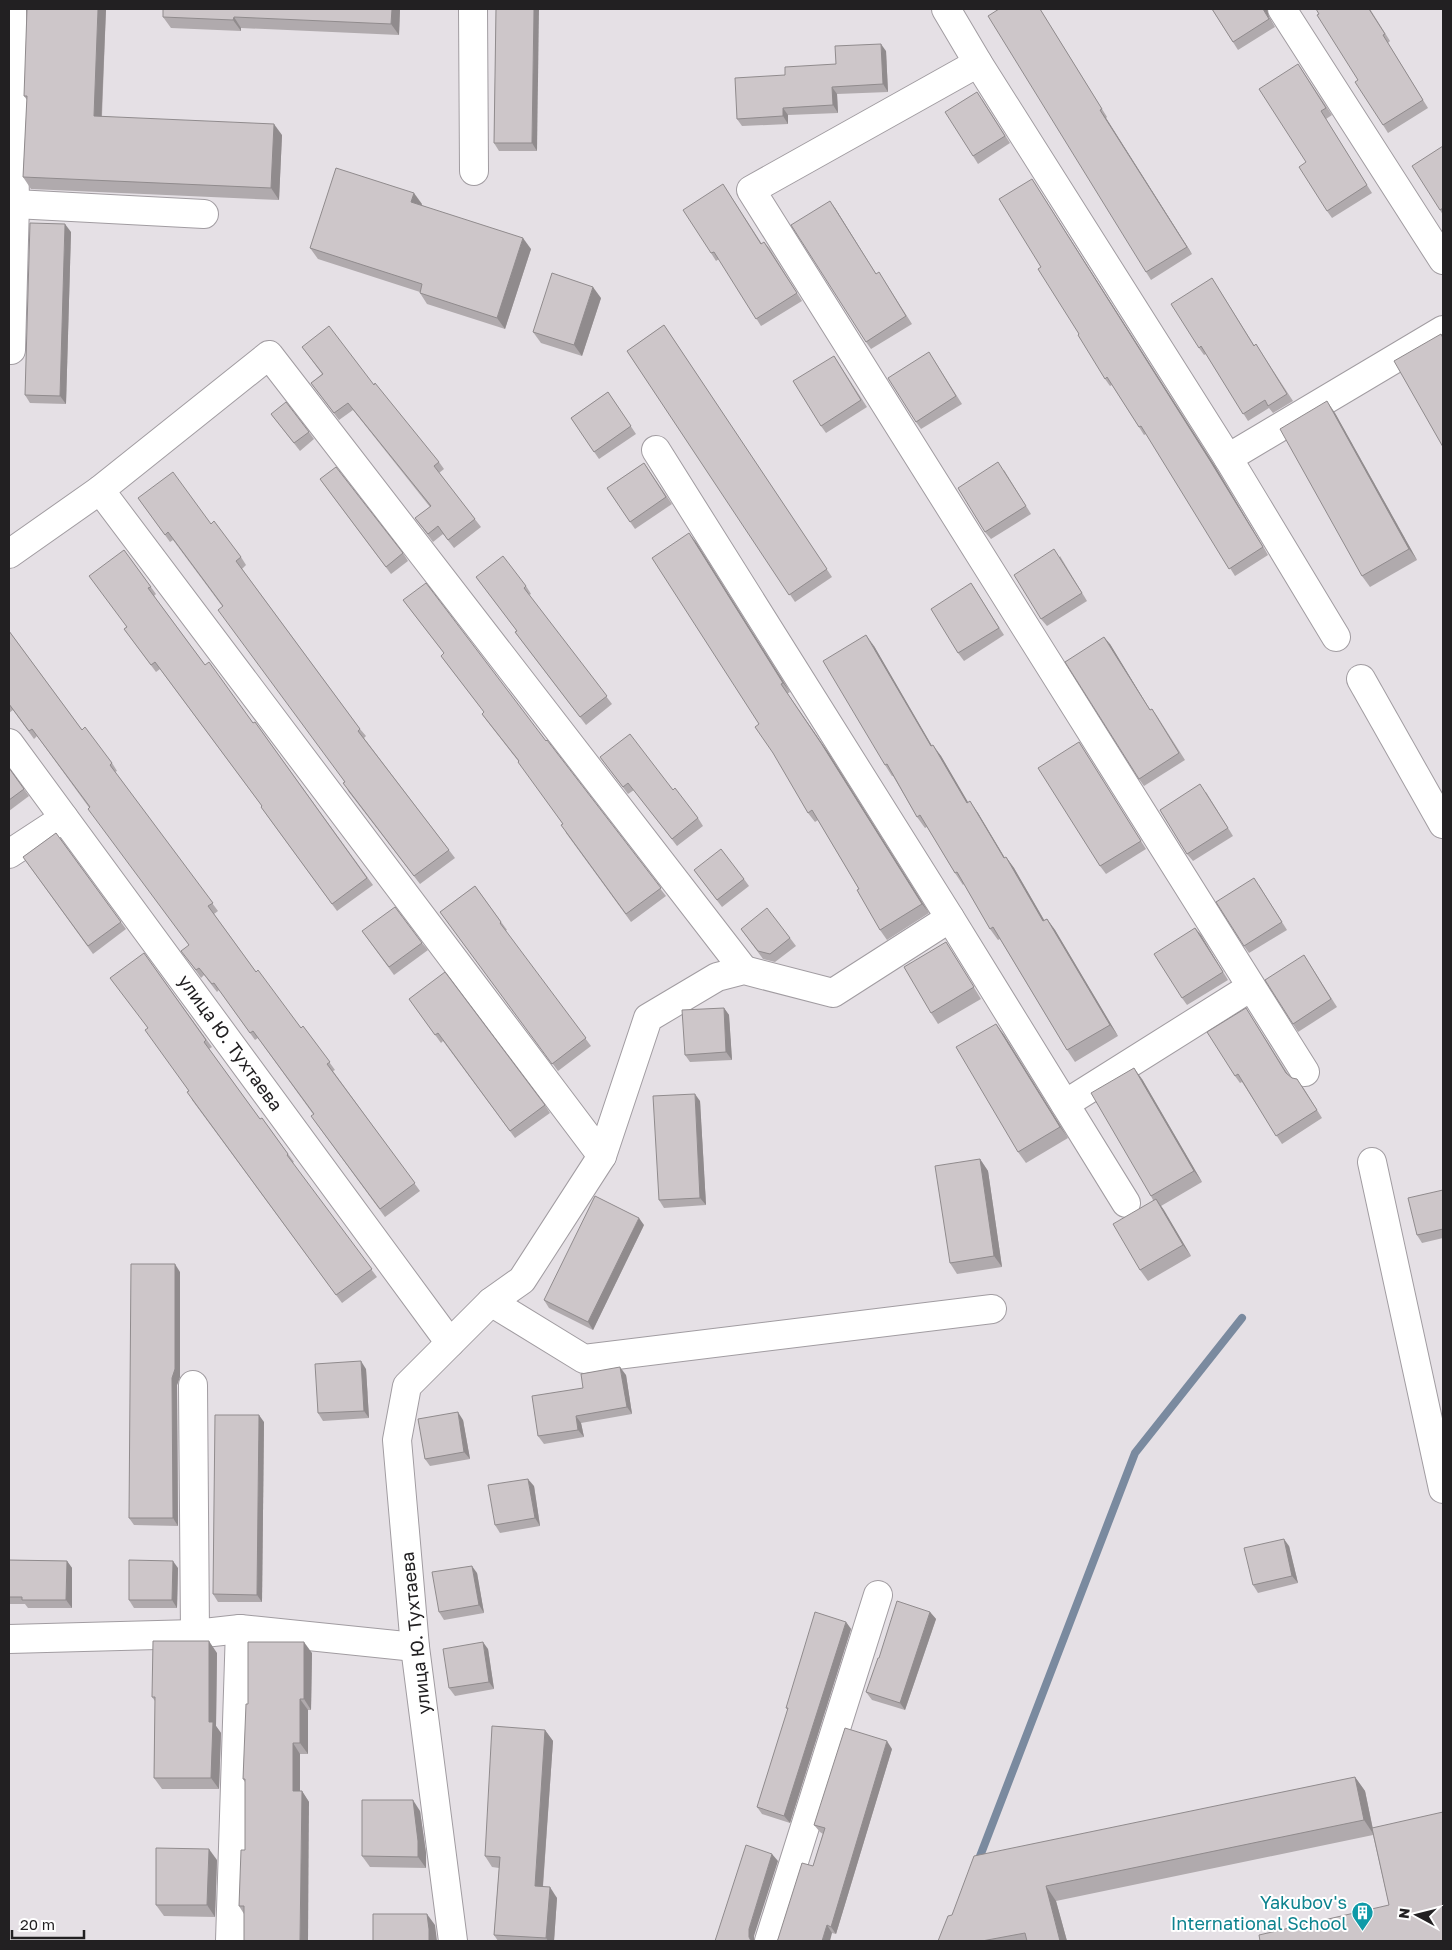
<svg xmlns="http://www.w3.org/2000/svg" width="1452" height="1950" viewBox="0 0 1452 1950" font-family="'Golos Text',sans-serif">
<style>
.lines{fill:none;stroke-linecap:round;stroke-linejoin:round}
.stream{stroke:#7a8a9f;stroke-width:8}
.minor-casing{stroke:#a19ca1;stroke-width:30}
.minor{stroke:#fff;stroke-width:28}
.wall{fill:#b0aaad}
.shaded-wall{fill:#908b8d}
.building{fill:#cdc6c9;stroke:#908b8d}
.labels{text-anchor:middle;stroke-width:4;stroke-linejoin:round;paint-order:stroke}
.street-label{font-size:18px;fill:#222022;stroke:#fff}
.culture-label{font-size:18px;fill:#0d838f;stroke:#fff;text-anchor:end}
</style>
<rect width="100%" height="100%" fill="#e5e0e5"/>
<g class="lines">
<path class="stream" d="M977,1864L1135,1453L1242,1318"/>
<defs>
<g id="minor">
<path d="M473,9L474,171"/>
<path d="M946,9L978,63L1228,458L1336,637"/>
<path d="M1282,9L1443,260"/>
<path d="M978,63L751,190L1305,1072"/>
<path d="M15,204L204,214"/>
<path d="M9,350H11L15,204L12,9"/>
<path d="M656,450L950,918L1126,1203"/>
<path d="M1228,458L1443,330"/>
<path d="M100,490L602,1156"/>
<path d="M9,554L100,490L269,355L744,970"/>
<path d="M1361,679L1443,824"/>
<path d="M9,743L450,1343"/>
<path d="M9,854L64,818"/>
<path d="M1065,1104L1251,987"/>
<path d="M1372,1162L1443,1489"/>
<path d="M491,1302L584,1359L992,1309"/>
<path d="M193,1385L195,1634"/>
<path d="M9,1639L195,1634L240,1629L415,1647"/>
<path d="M230,1941L240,1629"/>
<path d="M453,1941L415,1647L397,1440L407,1386L491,1302L522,1280L602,1156L648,1018L717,977L744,970L833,993L950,918"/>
<path d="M769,1941L878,1595"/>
</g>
</defs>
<use href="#minor" class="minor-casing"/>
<use href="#minor" class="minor"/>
</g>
<g class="wall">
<path d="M106,9L102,116L282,135L279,200L31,189L23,177L27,100L24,96Z"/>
<path d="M400,9L399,35L241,28V31L171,28L163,17Z"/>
<path d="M496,9L537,151H499L494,143Z"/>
<path d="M999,9H1040L1107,117L1106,118L1192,254L1151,280L1146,272Z"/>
<path d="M1212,9H1267L1269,17L1275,27L1238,50Z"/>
<path d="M1370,9L1390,41L1388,43L1428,108L1388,133L1383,125L1358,80Z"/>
<path d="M886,51L888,92L837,94L838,113L788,115V124L742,126L737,119L785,75L836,64Z"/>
<path d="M1298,64L1332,115L1326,119L1372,193L1332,218L1327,211Z"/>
<path d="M982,99L1010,143L978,164L973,156Z"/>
<path d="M1443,146V215L1440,210Z"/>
<path d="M1032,179L1215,466L1268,555L1235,576L1146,434L1144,435L1139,427L1112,385L1110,386L1105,379L1041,267Z"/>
<path d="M723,184L762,244L764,242L770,249L802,301L761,326L719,259L716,261L711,253Z"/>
<path d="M422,204L421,205L531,249L505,329L427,304L420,293V292L318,259L310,248Z"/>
<path d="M835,208L876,274L884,280L912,324L871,349L866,342Z"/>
<path d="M71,232L66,404L30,403L25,395Z"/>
<path d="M1217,286L1254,345L1256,344L1261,352L1293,401L1273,413L1269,408L1248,421L1206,354L1204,355L1199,348Z"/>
<path d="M601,298L582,356L541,343L533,332Z"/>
<path d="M664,325L832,577L795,602L627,351Z"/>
<path d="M302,347L374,385L439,462L444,469L439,473L481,527L454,548L443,534L433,542L415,518L430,507L353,410L339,420L311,383L322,374Z"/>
<path d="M834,356L867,407L826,433L821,426Z"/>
<path d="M934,360L962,404L921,429L916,422Z"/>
<path d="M608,392L636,434L599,459L571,418Z"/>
<path d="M1335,413L1417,560L1370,587L1362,576Z"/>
<path d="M271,414L309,432L314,439L300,451Z"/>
<path d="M644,463L672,504L635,529L607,488Z"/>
<path d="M1004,470L1031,514L991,539L985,532Z"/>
<path d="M320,479L403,553L408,561L391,574Z"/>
<path d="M138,498L211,524L241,557L246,565L242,569L360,729L366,736L364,738L455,858L420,884L348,791L345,782L222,606L173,540L170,542Z"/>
<path d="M696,542L790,692L787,694L828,752L929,913L887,940L880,930L859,889L818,820L815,822L808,813L759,724Z"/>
<path d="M124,550L156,594L154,596L205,665L253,723L255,722L373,885L337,911L266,814L262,806L160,669L156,672L124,629L126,627Z"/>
<path d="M1060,556L1087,601L1047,626L1041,619Z"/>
<path d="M476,577L526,586L531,594L529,595L612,704L586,725L521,640L515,632L517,631Z"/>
<path d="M971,583L1004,635L964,661L958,653Z"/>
<path d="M403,600L546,741L666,896L631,922L566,833L563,824L519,762L487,721L482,714L484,712L441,656L444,653Z"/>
<path d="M9,631L82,730L112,763L117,771L115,772L218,911L214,914L256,972L301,1028L303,1026L335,1070L333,1071L420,1191L385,1217L316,1123L313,1114L258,1038L255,1040L219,990L217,992L204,975L201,978L187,958L189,945L37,736L34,739L13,710L9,713Z"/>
<path d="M1110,644L1150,710L1152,709L1157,716L1185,760L1144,786L1139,779Z"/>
<path d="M874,646L932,746L941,756L968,803L978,813L1005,858L1006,857L1014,868L1044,920L1047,919L1055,930L1118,1036L1075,1062L1067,1050L1000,939L998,940L990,929L964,884L963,885L955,873L927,827L925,828L917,817L893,776H892L885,765Z"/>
<path d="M1079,742L1146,849L1106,874L1100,866Z"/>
<path d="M600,757L673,790L698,818L703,826L677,846L634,790L628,794Z"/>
<path d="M9,768L29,796L9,811Z"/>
<path d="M1206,792L1233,836L1193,861L1187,854Z"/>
<path d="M56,833L126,929L93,954L23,857Z"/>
<path d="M694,870L744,879L749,886L722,907Z"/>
<path d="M1259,885L1287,930L1249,953L1244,946Z"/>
<path d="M475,886L507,930L505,931L591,1046L558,1071L440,912Z"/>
<path d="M1195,928L1228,980L1187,1005L1182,998Z"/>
<path d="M741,929L790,938L796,946L775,962L763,959Z"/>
<path d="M362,931L422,943L428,950L394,975Z"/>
<path d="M144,953L212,1047L209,1049L260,1119L262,1118L294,1162L292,1163L377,1277L342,1303L192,1100L189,1091L147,1028Z"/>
<path d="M953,953L981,999L938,1024L931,1013Z"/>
<path d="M1304,955L1337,1007L1298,1032L1293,1024Z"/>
<path d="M409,999L545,1105L550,1113L515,1138L443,1041L441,1043Z"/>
<path d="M724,1008L729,1015L732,1060L690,1062L685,1055Z"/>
<path d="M1246,1008L1288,1074L1303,1087L1322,1118L1282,1144L1242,1082L1240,1083L1235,1076Z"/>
<path d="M996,1024L1004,1035L1068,1138L1026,1163L1018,1152Z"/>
<path d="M1142,1079L1202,1182L1161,1206L1191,1256L1148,1281L1140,1270L1153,1200L1151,1196Z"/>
<path d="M700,1101L706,1205L664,1208L659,1200Z"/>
<path d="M980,1159L988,1171L1002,1267L957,1274L950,1263Z"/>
<path d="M1443,1190V1238L1422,1243L1417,1235Z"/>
<path d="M644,1225L593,1330L549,1308L544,1300Z"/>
<path d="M180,1272V1377L177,1385L178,1526L134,1525L129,1518Z"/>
<path d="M366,1369L369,1418L323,1421L318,1413Z"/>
<path d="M626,1375L632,1414L581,1423L584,1437L544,1444L538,1436L583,1388Z"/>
<path d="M463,1420L470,1459L430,1466L425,1459Z"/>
<path d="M264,1422L262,1602H218L213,1594Z"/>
<path d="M534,1486L540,1526L500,1533L495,1525Z"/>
<path d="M1289,1546L1298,1583L1258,1593L1253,1585Z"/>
<path d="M9,1560L67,1561L72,1568V1608H28L25,1604H9Z"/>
<path d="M178,1568L177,1608H134L129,1600Z"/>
<path d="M477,1573L484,1613L444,1620L439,1612Z"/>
<path d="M930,1612L936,1619L905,1710L872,1700L866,1692L879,1658Z"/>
<path d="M846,1622L851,1629L790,1823L762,1814L757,1807L788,1710L786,1708Z"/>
<path d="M488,1649L494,1689L455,1696L449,1688Z"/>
<path d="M217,1653L216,1726L221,1733L219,1789H162L154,1778L155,1701L152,1697Z"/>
<path d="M312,1653L311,1710H308V1754H300V1791H302L309,1802L244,1914L239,1906L245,1850V1782L243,1779L248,1704Z"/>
<path d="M545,1730L553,1741L543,1887L557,1898L554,1941H498L494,1935L499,1868L492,1867L485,1856Z"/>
<path d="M892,1749L836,1934L832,1933L778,1939L813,1866L823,1834L820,1832L814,1825Z"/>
<path d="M1355,1777L1365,1791L1389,1905L1373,1835L1056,1901L1067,1941H938L952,1915Z"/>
<path d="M420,1811L426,1853V1868L370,1867L362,1856Z"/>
<path d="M217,1860L215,1917L164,1916L156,1905Z"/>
</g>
<g class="shaded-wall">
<path d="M98,9H106L101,127L94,116Z"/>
<path d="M392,9H400L399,35L391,24Z"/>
<path d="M534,9H539L537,151L532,143Z"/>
<path d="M1263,9H1267L1269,17L1275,27Z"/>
<path d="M234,17L241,28V31L233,20Z"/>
<path d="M881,44L886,51L888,92L883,84Z"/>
<path d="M832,87L837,94L838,113L833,105Z"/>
<path d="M783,108L788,115V124L783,116Z"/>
<path d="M1100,110L1106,118L1192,254L1187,247Z"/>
<path d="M274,124L282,135L279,200L271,188Z"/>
<path d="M1032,179L1215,466L1268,555L1263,547Z"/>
<path d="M414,193L422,204L419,213L411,202Z"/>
<path d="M830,201L835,208L881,282L876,274Z"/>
<path d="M65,224L71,232L66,404L60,396Z"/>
<path d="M523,238L531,249L505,329L497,318Z"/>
<path d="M593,287L601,298L582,356L574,345Z"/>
<path d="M1327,401L1335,413L1417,560L1409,549Z"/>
<path d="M689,533L696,542L790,692L783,683Z"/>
<path d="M866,635L874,646L939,758L931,746Z"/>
<path d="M1104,637L1110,644L1155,718L1150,710Z"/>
<path d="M781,684L828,752L929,913L922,904Z"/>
<path d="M933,745L941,756L975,814L967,803Z"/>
<path d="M970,801L978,813L1012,870L1004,858Z"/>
<path d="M1006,857L1014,868L1051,932L1043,921Z"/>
<path d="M1047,919L1055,930L1118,1036L1110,1025Z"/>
<path d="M1195,928L1201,935L1228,980L1223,972Z"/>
<path d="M724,1008L729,1015L732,1060L726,1052Z"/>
<path d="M996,1024L1004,1035L1068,1138L1060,1127Z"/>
<path d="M1134,1068L1142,1079L1202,1182L1194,1171Z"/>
<path d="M695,1094L700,1101L706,1205L700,1198Z"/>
<path d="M980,1159L988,1171L1002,1267L994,1256Z"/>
<path d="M1156,1199L1164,1210L1191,1256L1183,1245Z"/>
<path d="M639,1218L644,1225L593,1330L588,1322Z"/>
<path d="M175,1264L180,1272V1377L177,1385L178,1526L173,1518L172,1378Z"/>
<path d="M361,1361L366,1369L369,1418L364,1411Z"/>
<path d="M620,1367L626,1375L632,1414L627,1407Z"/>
<path d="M458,1412L463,1420L470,1459L464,1452Z"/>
<path d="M259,1415L264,1422L262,1602L257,1595Z"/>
<path d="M576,1416L581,1423L584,1437L578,1430Z"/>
<path d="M528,1479L534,1486L540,1526L535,1518Z"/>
<path d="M1284,1539L1289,1546L1298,1583L1292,1576Z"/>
<path d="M67,1561L72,1568V1608L66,1600Z"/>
<path d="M173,1561L178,1568L177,1608L172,1600Z"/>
<path d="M472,1566L477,1573L484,1613L479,1605Z"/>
<path d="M930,1612L936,1619L905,1710L900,1703Z"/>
<path d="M846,1622L851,1629L790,1823L784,1816Z"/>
<path d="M209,1641L217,1653L216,1726L221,1733L219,1789L211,1778L209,1722Z"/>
<path d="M304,1642L312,1653L311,1710L304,1699Z"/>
<path d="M483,1642L488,1649L494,1689L489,1682Z"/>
<path d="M300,1699L308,1710V1754L300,1743Z"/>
<path d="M545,1730L553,1741L542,1897L535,1886Z"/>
<path d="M887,1741L892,1749L836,1934L831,1927Z"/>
<path d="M293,1743L300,1754V1802L293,1791Z"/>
<path d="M1355,1777L1365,1791L1374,1835L1364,1820Z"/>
<path d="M302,1791L309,1802L308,1941H300Z"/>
<path d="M413,1800L420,1811L426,1853V1868L418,1857Z"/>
<path d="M209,1849L217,1860L215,1917L207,1905Z"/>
<path d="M772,1854L778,1861L754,1936V1941H751L749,1937V1929Z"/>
<path d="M1046,1886L1056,1901L1067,1941H1060Z"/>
<path d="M550,1887L557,1898L554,1941H548L546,1938Z"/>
<path d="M427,1914L435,1925L437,1941H429Z"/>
<path d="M827,1925L832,1933L830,1941H822Z"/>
</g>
<g class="building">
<path d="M27,9H98L94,116L274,124L271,188L23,177L27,96H24Z"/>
<path d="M163,9H392L391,24L234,17L233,20L163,17Z"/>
<path d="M496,9H534L532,143H494Z"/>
<path d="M999,9H1040L1102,109L1100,110L1187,247L1146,272L988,16Z"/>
<path d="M1212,9H1263L1269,19L1233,42Z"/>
<path d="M1316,9H1369L1385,34L1383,35L1423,100L1383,125L1355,82L1358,80L1317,15L1319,14Z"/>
<path d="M881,44L883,84L832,87L833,105L783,108V116L737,119L735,78L785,75V67L836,64L835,46Z"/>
<path d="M1298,64L1326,108L1321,111L1367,185L1327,211L1299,167L1306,162L1259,89Z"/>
<path d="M977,92L1005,136L973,156L945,112Z"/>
<path d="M1443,146V208L1440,210L1412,166Z"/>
<path d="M336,168L414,193L411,202L523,238L497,318L420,293L422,284L310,248Z"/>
<path d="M1032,179L1209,459L1263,547L1229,569L1141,426L1139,427L1107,377L1105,379L1078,335L1079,334L1038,269L1041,267L999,199Z"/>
<path d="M723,184L761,244L764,242L797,293L756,319L714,252L711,253L683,210Z"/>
<path d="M830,201L876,274L879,272L906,316L866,342L791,225Z"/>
<path d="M30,223L65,224L60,396L25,395Z"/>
<path d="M552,273L593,287L574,345L533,332Z"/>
<path d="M1212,278L1254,346L1256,344L1287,394L1268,406L1265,400L1243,414L1201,346L1199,348L1171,304Z"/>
<path d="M664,325L827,569L789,595L627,351Z"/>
<path d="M329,326L374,385L375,383L439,462L434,466L475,519L448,540L438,526L428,534L415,518L431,506L348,403L334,413L311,383L323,374L302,347Z"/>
<path d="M1441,334L1443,338V447L1394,361Z"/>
<path d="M929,352L956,396L916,422L888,378Z"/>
<path d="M834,356L861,400L821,426L793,381Z"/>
<path d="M608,392L631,426L594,452L571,418Z"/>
<path d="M1327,401L1409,549L1362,576L1280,429Z"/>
<path d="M286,402L309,432L294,443L271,414Z"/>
<path d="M998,462L1026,506L985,532L958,488Z"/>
<path d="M644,463L666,497L630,522L607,488Z"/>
<path d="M336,467L403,553L386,567L320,479Z"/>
<path d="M173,472L211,524L214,521L241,557L236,561L360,729L358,731L449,850L414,876L343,783L345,782L218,610L223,606L168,532L165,535L138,498Z"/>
<path d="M689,533L783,683L781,684L821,743L922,904L880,930L857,890L859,889L812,810L808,813L773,753L755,727L759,724L652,558Z"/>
<path d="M1054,549L1082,593L1041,619L1014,575Z"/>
<path d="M124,550L151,587L148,588L205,665L209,662L253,723L255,722L367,878L332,904L261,807L262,806L155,662L151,665L124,629L127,627L89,576Z"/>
<path d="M503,556L526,586L524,588L607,696L580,717L515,632L517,631L476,577Z"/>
<path d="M426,583L546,741L547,740L661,888L626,914L561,825L563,824L518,762L519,761L482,714L484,712L441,656L444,653L403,600Z"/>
<path d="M971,583L999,628L958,653L931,609Z"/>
<path d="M9,631L82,730L85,727L112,763L110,765L213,903L208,906L256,972L258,970L301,1028L303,1026L330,1062L327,1064L415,1183L380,1209L311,1116L314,1114L253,1031L250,1033L214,983L212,984L199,968L196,970L181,951L189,945L88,809L90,807L32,729L29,731L9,704Z"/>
<path d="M866,635L931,746L933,745L967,803L970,801L1004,858L1006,857L1043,921L1047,919L1110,1025L1067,1050L993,927L990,929L957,872L955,873L920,815L917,817L887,764L885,765L823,661Z"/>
<path d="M1104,637L1150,710L1152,709L1179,753L1139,779L1065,662Z"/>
<path d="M630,734L673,790L675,788L698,818L672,839L628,783L623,787L600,757Z"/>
<path d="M1079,742L1141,841L1100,866L1038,768Z"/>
<path d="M9,768L24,789L9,800Z"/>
<path d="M1200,784L1228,828L1187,854L1160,810Z"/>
<path d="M56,833L121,922L88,946L23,857Z"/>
<path d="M721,849L744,879L717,900L694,870Z"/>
<path d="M1254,878L1282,922L1244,946L1216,902Z"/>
<path d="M475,886L501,922L500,923L586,1038L552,1064L440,912Z"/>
<path d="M395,907L422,943L389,967L362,931Z"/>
<path d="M767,908L790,938L770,954L758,951L741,929Z"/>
<path d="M1195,928L1223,972L1182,998L1154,954Z"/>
<path d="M946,942L974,987L931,1013L904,967Z"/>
<path d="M144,953L206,1040L204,1042L260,1119L262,1118L288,1154L287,1155L372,1269L336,1295L187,1092L189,1091L145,1030L148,1028L110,978Z"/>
<path d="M1304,955L1331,999L1293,1024L1265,980Z"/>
<path d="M445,972L545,1105L510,1131L438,1033L435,1035L409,999Z"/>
<path d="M724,1008L726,1052L685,1055L682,1010Z"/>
<path d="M1246,1008L1286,1073L1292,1078L1297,1079L1317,1110L1276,1136L1238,1074L1235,1076L1207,1032Z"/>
<path d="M996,1024L1060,1127L1018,1152L956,1047Z"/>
<path d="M1134,1068L1194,1171L1151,1196L1091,1093Z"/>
<path d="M695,1094L700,1198L659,1200L653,1096Z"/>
<path d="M980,1159L994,1256L950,1263L935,1166Z"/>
<path d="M1443,1190V1229L1417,1235L1408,1198Z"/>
<path d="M595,1196L639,1218L588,1322L544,1300Z"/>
<path d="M1156,1199L1183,1245L1140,1270L1113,1224Z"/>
<path d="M131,1264H175V1369L172,1378L173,1518H129Z"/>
<path d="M361,1361L364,1411L318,1413L315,1364Z"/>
<path d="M620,1367L627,1407L576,1416L578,1430L538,1436L532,1396L583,1388L581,1374Z"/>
<path d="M458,1412L464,1452L425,1459L418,1419Z"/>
<path d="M215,1415H259L257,1595L213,1594Z"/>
<path d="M528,1479L535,1518L495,1525L488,1485Z"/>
<path d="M1284,1539L1292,1576L1253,1585L1244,1548Z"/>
<path d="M9,1560L67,1561L66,1600H22V1597H9Z"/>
<path d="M129,1560L173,1561L172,1600H129Z"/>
<path d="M472,1566L479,1605L439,1612L432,1572Z"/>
<path d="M897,1601L930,1612L900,1703L866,1692L878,1658H879Z"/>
<path d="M815,1612L846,1622L784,1816L757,1807L788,1708H786Z"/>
<path d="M153,1641H209V1722H213L211,1778H154L155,1697H152Z"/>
<path d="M248,1642H304V1699H300V1743H293V1791H302L300,1941H244V1906H239L241,1850H245V1779H243L246,1704H248Z"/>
<path d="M483,1642L489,1682L449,1688L443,1649Z"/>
<path d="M492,1726L545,1730L535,1886L550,1887L546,1938L494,1935L500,1857L485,1856Z"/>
<path d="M845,1728L887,1741L831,1927L827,1925L822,1941H777L778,1939L802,1863L813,1866L825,1828L814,1825Z"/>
<path d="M1355,1777L1364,1820L1046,1886L1060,1941H1027L1025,1933L982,1941H938L948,1916L952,1915L974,1856Z"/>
<path d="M362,1800H413L418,1841V1857L362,1856Z"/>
<path d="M1443,1812V1941H1260L1259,1935L1389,1905L1372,1828Z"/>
<path d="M746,1845L772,1854L749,1929V1937L751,1941H715Z"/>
<path d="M156,1848L209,1849L207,1905H156Z"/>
<path d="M373,1914H427L429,1929V1941H373Z"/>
</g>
<defs>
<symbol id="building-pin" viewBox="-11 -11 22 30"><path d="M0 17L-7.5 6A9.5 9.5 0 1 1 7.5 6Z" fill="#0f9aa8" stroke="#fff"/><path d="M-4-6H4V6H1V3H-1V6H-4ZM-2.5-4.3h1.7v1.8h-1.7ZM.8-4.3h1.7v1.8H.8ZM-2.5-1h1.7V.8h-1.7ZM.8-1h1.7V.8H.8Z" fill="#fff"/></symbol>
</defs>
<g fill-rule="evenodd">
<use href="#building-pin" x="1350" y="1900" width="25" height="34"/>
</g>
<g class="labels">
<g class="street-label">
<text transform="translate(230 1043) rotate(54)" y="6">улица Ю. Тухтаева</text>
<text transform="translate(416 1633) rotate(-96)" y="6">улица Ю. Тухтаева</text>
</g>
<g class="culture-label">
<text x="1347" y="1909">Yakubov's<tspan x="1347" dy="21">International School</tspan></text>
</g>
</g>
<rect width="1452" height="1950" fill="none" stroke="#222022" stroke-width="20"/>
<g transform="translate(1417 1915) rotate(277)" stroke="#ffffff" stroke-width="4" paint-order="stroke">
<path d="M0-4L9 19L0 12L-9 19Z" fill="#222022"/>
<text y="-8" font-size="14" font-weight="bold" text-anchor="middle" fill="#222022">N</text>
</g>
<path d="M12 1930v8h72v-8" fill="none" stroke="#222022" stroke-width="2.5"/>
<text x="20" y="1930" font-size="15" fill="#222022" stroke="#ffffff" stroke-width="4" paint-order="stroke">20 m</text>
</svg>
